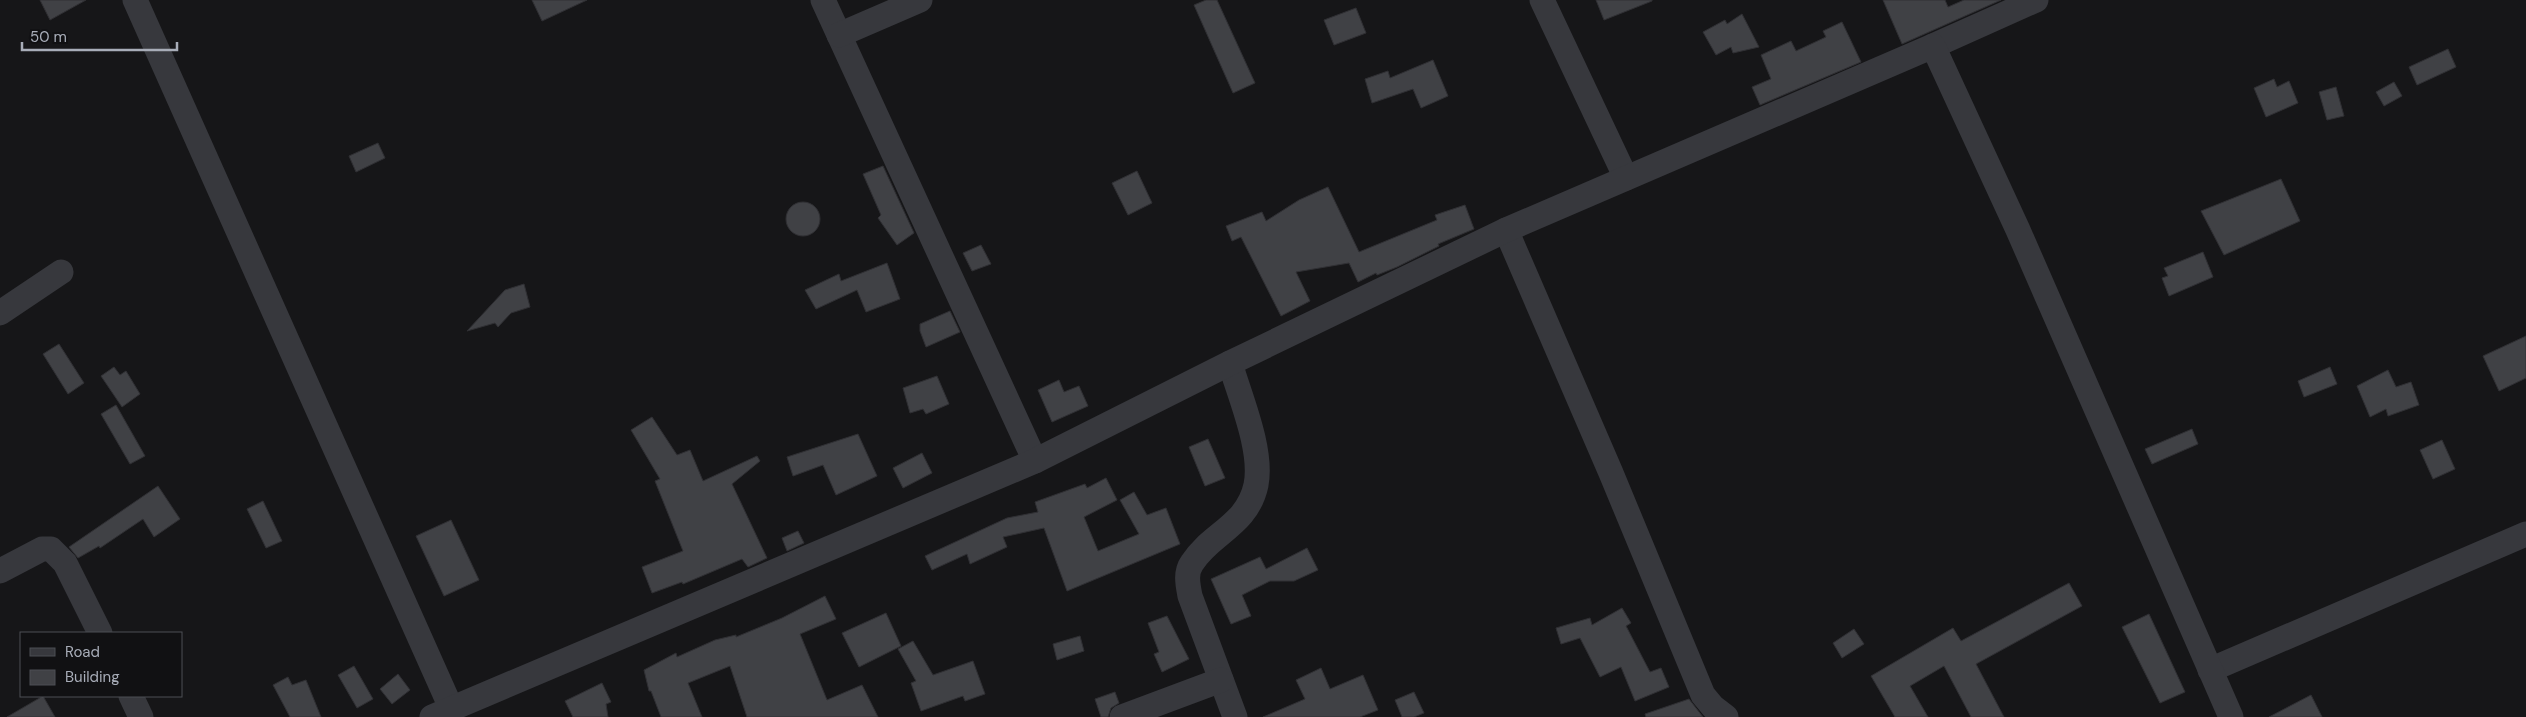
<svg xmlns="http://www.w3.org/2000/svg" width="2526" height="717" viewBox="0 0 2526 717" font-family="'DM Sans',sans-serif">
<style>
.building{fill:#404145;stroke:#303034}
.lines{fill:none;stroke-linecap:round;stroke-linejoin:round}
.street{stroke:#37383d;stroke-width:25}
</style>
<rect width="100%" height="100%" fill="#161618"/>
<g class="building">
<path d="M40,0H86L50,20Z"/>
<path d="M532,0H587L542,21Z"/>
<path d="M1206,0H1217L1255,83L1233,93L1194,5Z"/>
<path d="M1596,0H1652V1L1604,20Z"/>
<path d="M1883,0H1945L1948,7L1964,0H2001L1902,44Z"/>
<path d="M1356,8L1366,33L1334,45L1324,20Z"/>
<path d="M1742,14L1759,47L1733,53L1731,47L1716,55L1703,32L1725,20L1727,24Z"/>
<path d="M1842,22L1861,62L1760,105L1752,87L1771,79L1761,55L1791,41L1796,51L1826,37L1823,31Z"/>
<path d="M2448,49L2456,67L2417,85L2409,67Z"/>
<path d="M1433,60L1448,96L1421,108L1413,89L1372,103L1365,79L1388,71L1390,78Z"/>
<path d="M2274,79L2277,87L2289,81L2298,103L2266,117L2254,88Z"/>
<path d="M2394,82L2402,96L2384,106L2376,92Z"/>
<path d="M2336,87L2344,116L2327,120L2319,92Z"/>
<path d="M378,143L385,158L356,172L349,156Z"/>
<path d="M883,166L914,233L897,245L878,218L881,215L863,174Z"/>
<path d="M1137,171L1152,203L1128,215L1112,183Z"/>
<path d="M2281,179L2300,221L2224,255L2201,211Z"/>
<path d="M1328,187L1359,252L1437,220L1435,215L1465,205L1474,229L1438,244L1439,246L1397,267L1377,275L1376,273L1358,282L1349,263L1296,272L1310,301L1281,316L1241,237L1232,241L1226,226L1262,212L1266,221L1299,200Z"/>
<circle cx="803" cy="219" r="17"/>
<path d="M981,245L991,264L972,271L963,253Z"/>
<path d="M2203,252L2213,277L2169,296L2162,278L2168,276L2164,268Z"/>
<path d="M887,263L900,299L866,312L857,290L816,309L805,290L839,274L841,281Z"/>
<path d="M524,284L530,307L511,313L498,327L495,323L467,331L505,290Z"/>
<path d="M950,311L960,332L926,347L920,331V324Z"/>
<path d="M2526,336V378L2499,391L2483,356Z"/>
<path d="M59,344L84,383L68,394L43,354Z"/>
<path d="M114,367L120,375L126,371L140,394L122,407L101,376Z"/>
<path d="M2330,367L2337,384L2304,397L2298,381Z"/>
<path d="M2388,370L2396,387L2411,382L2419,405L2388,416L2386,409L2370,417L2357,386Z"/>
<path d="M937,376L949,404L926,414L923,409L910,413L903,388Z"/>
<path d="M1059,380L1064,392L1079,386L1088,406L1052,422L1038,390Z"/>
<path d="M116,405L145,456L130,464L101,414Z"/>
<path d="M652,417L677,455L690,450L703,481L757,456L760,461L732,484L767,558L748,567L742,559L683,584L682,582L652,593L642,567L683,551L655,481L660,479L631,430Z"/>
<path d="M2192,429L2198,444L2152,464L2145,449Z"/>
<path d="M858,434L877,476L836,495L823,465L793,476L787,457Z"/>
<path d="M1208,439L1225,478L1205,486L1189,447Z"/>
<path d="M2442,440L2455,469L2433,479L2420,450Z"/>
<path d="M922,453L932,473L903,488L893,468Z"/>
<path d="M1106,478L1117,500L1084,517L1098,551L1139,534L1120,500L1134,492L1147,515L1166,508L1180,544L1067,591L1044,528L1003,537L1007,547L970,564L967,554L932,570L925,556L1007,518L1038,512L1035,502L1085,484L1087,488Z"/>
<path d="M158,486L180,519L154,537L143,519L100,548L99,546L78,558L69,547Z"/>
<path d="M263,501L282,541L266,548L247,509Z"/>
<path d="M451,520L479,580L444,596L416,536Z"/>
<path d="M798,531L804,543L787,551L782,538Z"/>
<path d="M1307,548L1318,570L1294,581H1270L1242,595L1251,616L1231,624L1211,579L1260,557L1266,569Z"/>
<path d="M2069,583L2082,606L1976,664L2004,717H1971L1944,666L1910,686L1928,717H1895L1871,676L1953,628L1961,641Z"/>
<path d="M825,596L836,619L800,634L827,700L862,685L878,717H747L730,666L688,683L702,717H661L651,691H649L644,670L676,653L677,657L715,640L736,635V637L782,618Z"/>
<path d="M1622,608L1631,623L1626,626L1650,672L1661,668L1669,687L1635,701L1621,667L1600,677L1580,638L1561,644L1556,628L1590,618L1592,625Z"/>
<path d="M886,613L901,646L859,667L842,633Z"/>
<path d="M2149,614L2185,692L2160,703L2122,627Z"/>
<path d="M1167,616L1189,659L1162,672L1154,654L1159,652L1148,623Z"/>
<path d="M1854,629L1864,644L1842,658L1833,643Z"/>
<path d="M1080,636L1084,651L1057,660L1053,644Z"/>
<path d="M913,641L933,675L973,661L985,694L965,701L963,696L921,711L911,683L916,681L898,649Z"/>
<path d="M354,666L373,699L357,708L338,675Z"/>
<path d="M1321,668L1330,689L1363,675L1378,710L1360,717H1263L1305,699L1296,680Z"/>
<path d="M398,674L410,690L392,704L380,689Z"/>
<path d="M288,677L292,685L306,680L321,717H290L273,685Z"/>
<path d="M602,683L611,702L606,704L608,717H573L565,701Z"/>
<path d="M1115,692L1119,703L1111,708L1108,717H1101L1095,699Z"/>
<path d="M1414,692L1424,713L1414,717H1402L1395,700Z"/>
<path d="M2311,695L2322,717H2269Z"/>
<path d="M43,696L55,717H7Z"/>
<path d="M1689,699L1703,717H1646L1645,714Z"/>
</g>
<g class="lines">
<g class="street">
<path d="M135,0L452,710"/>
<path d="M823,0L1035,461"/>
<path d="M1542,0L1626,178"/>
<path d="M839,35L920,0"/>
<path d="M1933,46L2036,0"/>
<path d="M1506,230L1611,473L1703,695L1713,707L1726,717"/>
<path d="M0,313L61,272"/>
<path d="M1230,363C1240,397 1263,450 1256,485C1247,526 1211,533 1192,563C1185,573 1188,585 1190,596L1235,717"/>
<path d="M0,571L42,549H51L65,563L100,633"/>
<path d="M2210,670L2526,534"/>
<path d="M131,696L141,717"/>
<path d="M432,717L1035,461L1230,363L1506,230L1933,46L2018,230L2231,717"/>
<path d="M1122,717L1221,680"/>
</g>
</g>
<rect x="20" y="632" width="162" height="65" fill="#111113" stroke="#4d4f55"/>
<rect x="30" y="648" width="25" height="8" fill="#37383d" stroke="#4d4f55"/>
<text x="65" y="657" font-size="15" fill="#a8adb8">Road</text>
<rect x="30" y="670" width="25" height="15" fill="#404145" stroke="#4d4f55"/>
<text x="65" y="682" font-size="15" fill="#a8adb8">Building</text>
<path d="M22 42v8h155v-8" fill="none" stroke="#a8adb8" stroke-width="2.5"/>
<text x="30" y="42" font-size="15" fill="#a8adb8" stroke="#111113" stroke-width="4" paint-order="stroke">50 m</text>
</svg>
